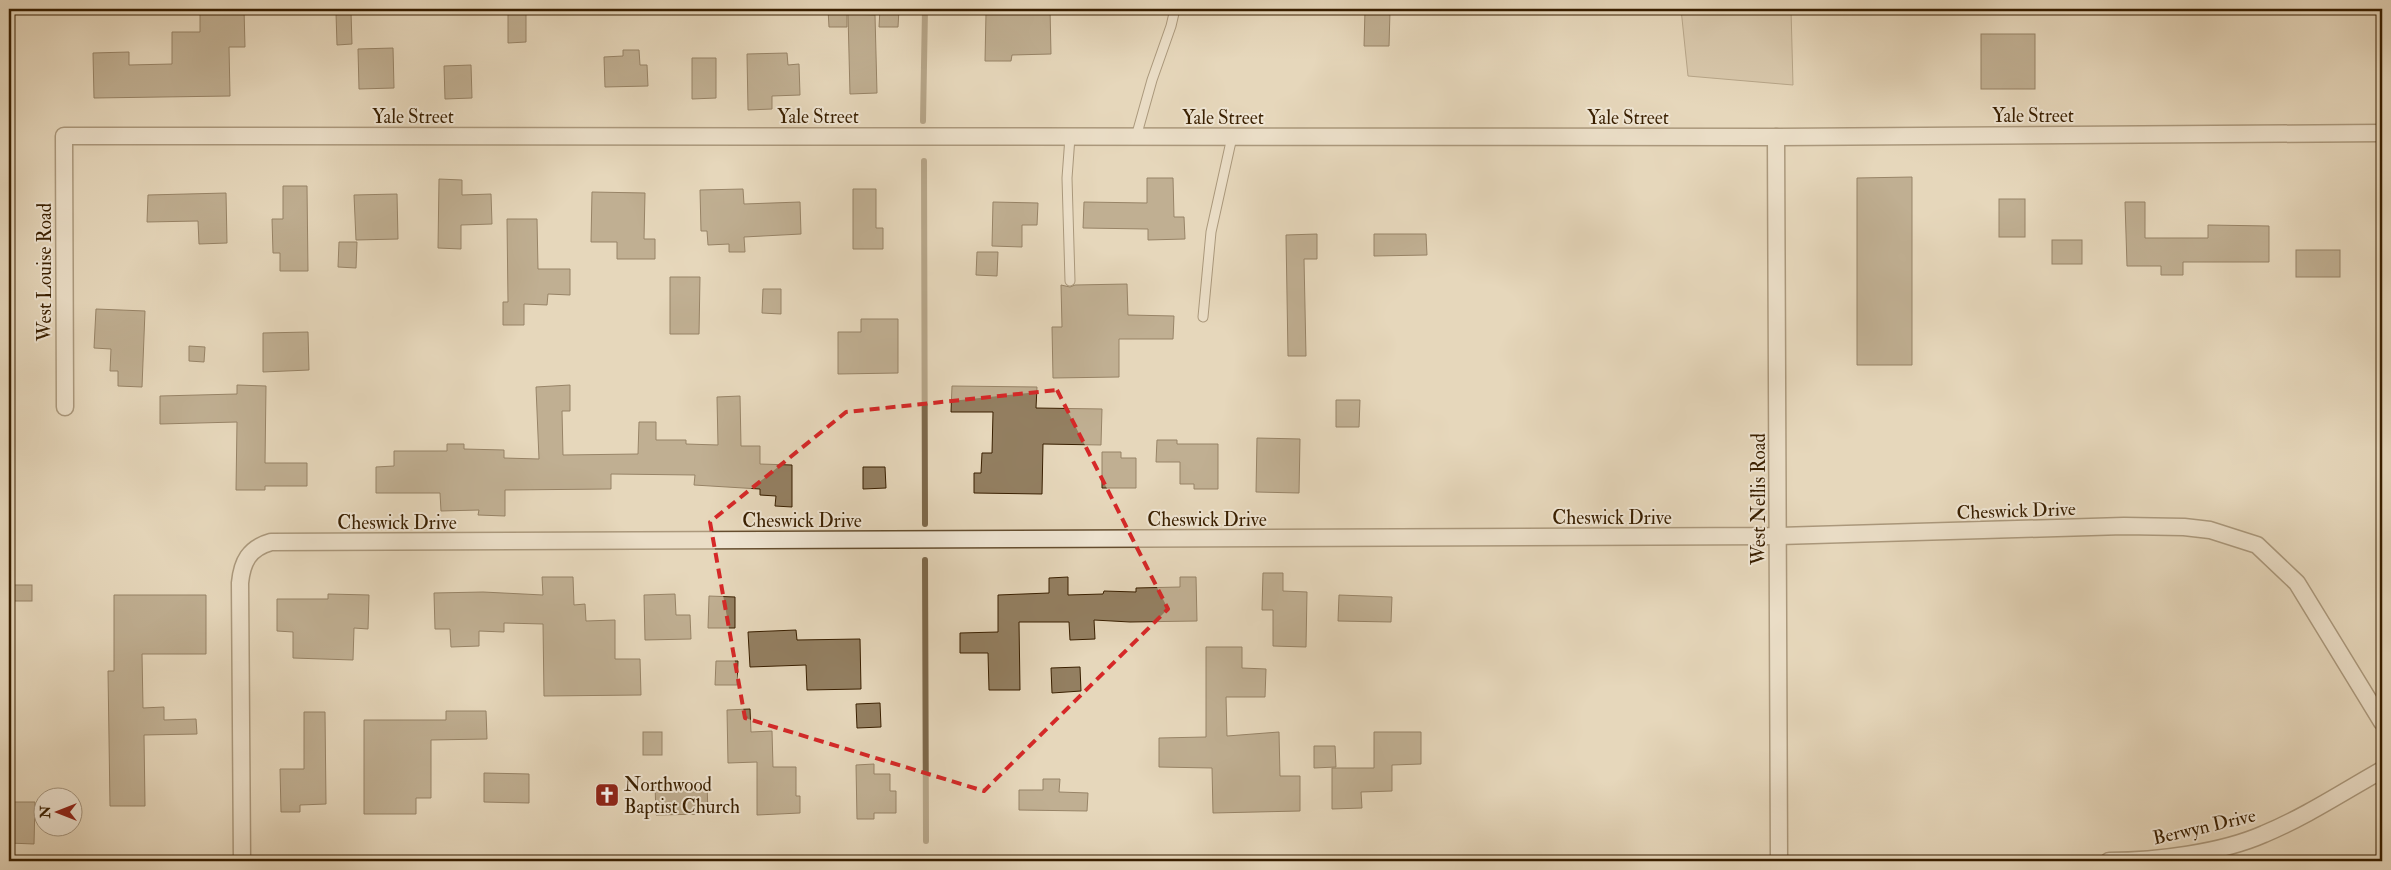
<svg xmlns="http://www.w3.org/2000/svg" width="2391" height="870" viewBox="0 0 2391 870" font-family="'IM FELL Double Pica',serif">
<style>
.green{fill:#c9b89b;stroke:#816c4e}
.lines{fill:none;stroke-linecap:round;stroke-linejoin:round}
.stream{stroke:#7d684a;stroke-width:6}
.building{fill:#937f61;stroke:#391f00}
.service-casing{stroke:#644d2f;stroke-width:11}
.minor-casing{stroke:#644d2f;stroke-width:19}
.service{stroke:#efe5d3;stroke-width:9}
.minor{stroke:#efe5d3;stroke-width:16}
.marked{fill:none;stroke:#d62828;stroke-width:4;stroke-dasharray:10 6;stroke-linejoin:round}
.labels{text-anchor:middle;stroke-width:4;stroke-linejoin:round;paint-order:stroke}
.street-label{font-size:19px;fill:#391f00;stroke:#efe5d3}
.poi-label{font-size:19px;fill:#391f00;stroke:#efe5d3;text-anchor:start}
</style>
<rect width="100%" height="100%" fill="#e6d7bb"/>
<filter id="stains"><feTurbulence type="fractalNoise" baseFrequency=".004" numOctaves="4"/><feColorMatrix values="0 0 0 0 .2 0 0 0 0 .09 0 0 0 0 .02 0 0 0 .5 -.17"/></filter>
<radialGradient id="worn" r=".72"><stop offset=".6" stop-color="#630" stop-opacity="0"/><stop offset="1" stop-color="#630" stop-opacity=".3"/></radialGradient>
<path class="green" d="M1681,9H1791L1793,85L1688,76Z"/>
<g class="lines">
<g class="stream">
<path d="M923,121L925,9"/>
<path d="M924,161L925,524"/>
<path d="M925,560L926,841"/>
</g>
</g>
<g class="building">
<path d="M200,9H244L245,47H229L230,96L94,98L93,53L129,52V65L172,64V32H200Z"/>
<path d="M828,9H847V27H829Z"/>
<path d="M880,9H899L898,27H879Z"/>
<path d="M1019,9H1050L1051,54L1012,55L1011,61H985L986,13H1019Z"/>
<path d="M1365,10L1390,11L1389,46H1364Z"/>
<path d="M351,12L352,44L337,45L336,13Z"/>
<path d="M508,14H526V42L508,43Z"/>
<path d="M848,14L875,15L877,93L850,94Z"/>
<rect x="1981" y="34" width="54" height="55"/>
<path d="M393,48L394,88L359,89L358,49Z"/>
<path d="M623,50H639L640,65H647L648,86L605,87L604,57L623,56Z"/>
<path d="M787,53L788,65L799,64L800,95L772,96V109L748,110L747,54Z"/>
<path d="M692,58H716V98L692,99Z"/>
<path d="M471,65L472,98L445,99L444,66Z"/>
<path d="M1912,177V365H1857V178Z"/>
<path d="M1147,178H1173L1174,217H1184L1185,239L1148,240V229L1083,228L1084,202L1147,203Z"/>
<path d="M439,179L462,180V195L491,194L492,224L461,225V249L438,248Z"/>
<path d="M283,186H307L308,271H280V253H273L272,219H283Z"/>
<path d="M743,189L744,204L800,202L801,234L744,237L745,252H729V244L708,245L707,231H701L700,190Z"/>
<path d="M853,189H876V228H883V249H853Z"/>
<path d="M592,192L645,193L644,239H655V259H617V242H591Z"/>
<path d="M226,193L227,243L199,244L198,221L147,222L148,195Z"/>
<path d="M397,194L398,239L356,240L354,195Z"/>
<rect x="1999" y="199" width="26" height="38"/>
<path d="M993,202L1038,203L1037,225H1022V247L992,246Z"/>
<path d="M2125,202H2145V238H2208V225L2269,226V262H2183V275H2161V266H2127Z"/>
<path d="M507,219H537L538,269H570V295L548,294L547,305L524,304V325H503V302H508Z"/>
<path d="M1317,234V259H1304L1306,356H1288L1286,235Z"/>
<path d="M1374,234H1426L1427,255L1374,256Z"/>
<rect x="2052" y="240" width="30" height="24"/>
<path d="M339,242H357L356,268L338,267Z"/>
<rect x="2296" y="250" width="44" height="27"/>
<path d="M977,252H998L997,276L976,275Z"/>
<path d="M670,277H700L699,334H670Z"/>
<path d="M1127,284L1128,315L1174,316L1173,339H1119V377L1053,378L1052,327H1062L1061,285L1070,287L1075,285Z"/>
<path d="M763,289H781V314L762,313Z"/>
<path d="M96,309L145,311L142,387L118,386V371H110L111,349L94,348Z"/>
<path d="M861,319H898V373L838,374V332H861Z"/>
<path d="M308,332L309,370L263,372V333Z"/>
<path d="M189,346L205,347L204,362L189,361Z"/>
<path d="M237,385L266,386L265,463H307V486H265V490H236L237,422L160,424V396L237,394Z"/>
<path d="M570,385V411H562L563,455L638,454L639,422H656V440H686V444L718,445L717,397L740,396L741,446H760V464L792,465V507L775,506L776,496L760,495V489L694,485L695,475L611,474V489L505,490V516L478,515L479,510L441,511L440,493H376V467L394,466V451H447V444H464V449L504,450V458L539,459L536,387Z"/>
<path d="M952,386L1037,387L1036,408L1102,409L1101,445L1043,444L1042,494L974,493V473H981L982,453H992L993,412H951Z"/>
<path d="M1336,400H1360L1359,427H1336Z"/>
<path d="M1257,438L1300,439L1299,493L1256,492Z"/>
<path d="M1157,440H1177V444H1218V489H1194V484H1180V462H1156Z"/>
<path d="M1102,452H1121V458H1136V488H1102Z"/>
<path d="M863,467H885L886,488L863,489Z"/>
<path d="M1263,573H1283V591L1307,592L1306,647L1273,646V610H1262Z"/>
<path d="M542,577H573L574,605L585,604L586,621L615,620V659H640L641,695L544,696L543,624L504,623V632L479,631V646L451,647L450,629H435L434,593L483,592L543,595Z"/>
<path d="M1068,577V595L1103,594L1104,591L1136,592V588L1180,587V577H1196L1197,621L1130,622L1094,620L1095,639L1070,640L1069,622H1019L1020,690H989L988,653H960V633L998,632V595L1049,593V578Z"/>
<rect x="9" y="585" width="23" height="16"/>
<path d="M328,594L369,595L368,629L354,628L353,660L293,658V632L277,631V599H328Z"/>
<path d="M675,594L676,615H690L691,639L645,640L644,595Z"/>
<path d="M114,595H206V654H142L143,708L164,707V720L196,719L197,734L144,735L145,806H110L108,671H114Z"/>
<path d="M1339,595L1392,597L1391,622L1338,621Z"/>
<path d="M709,596L735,597V628H708Z"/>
<path d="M796,630L797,640L860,639L861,689L807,690L806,665L750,667L748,632Z"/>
<path d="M1206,647H1242V668L1266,669L1265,697H1226L1227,736L1279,732L1280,776H1300V811L1213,813L1212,768L1159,767V738L1206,737Z"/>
<path d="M716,661H738L737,685H715Z"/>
<path d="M1080,667L1081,691L1052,693L1051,668Z"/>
<path d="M880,703L881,727L857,728L856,704Z"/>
<path d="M750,709L751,732L772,731L773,767H796V796H800V813L757,815V762L728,763L727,710Z"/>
<path d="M446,711H486L487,739L431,740V798H416V814H364V720H446Z"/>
<path d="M304,712H325L326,804L300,805V812H281L280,769H304Z"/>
<rect x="643" y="732" width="19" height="23"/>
<path d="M1374,732H1421V764L1392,765V791L1361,792L1362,808L1332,809V768H1374Z"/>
<path d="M1314,746H1335L1336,767L1314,768Z"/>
<path d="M874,764V774H890V791H896V813H874V819H857L856,765Z"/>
<path d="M484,773L529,774V803L484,802Z"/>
<path d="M1043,779H1060L1059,792L1088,793L1087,811L1019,810V790H1043Z"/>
<path d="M707,783L708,814L656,815L655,784Z"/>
<path d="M9,802H35L34,844L9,843Z"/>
</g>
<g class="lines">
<defs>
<g id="service">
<path d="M1070,137L1067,178L1070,281"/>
<path d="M1136,137L1152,80L1171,26L1175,9"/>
<path d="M1203,317L1211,232L1232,137"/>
</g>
<g id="minor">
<path d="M1776,137L1779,861"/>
<path d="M65,407L64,136L1776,137L2382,133"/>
<path d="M242,861L240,583C242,562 249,548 271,542L1779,536L2124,526L2184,527L2210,530L2257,545L2297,583L2382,722"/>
<path d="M2109,861C2156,861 2221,853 2264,834C2305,817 2343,792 2382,770"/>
</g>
</defs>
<use href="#service" class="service-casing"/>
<use href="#minor" class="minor-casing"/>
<use href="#service" class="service"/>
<use href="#minor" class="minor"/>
</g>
<path d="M0 0H2391V870H0ZM1057,390L1168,609L984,791L745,718L710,522L846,412Z" fill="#e6d7bb" fill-opacity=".55" fill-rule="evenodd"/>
<path class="marked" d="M1057,390L1168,609L984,791L745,718L710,522L846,412Z"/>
<defs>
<symbol id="church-square" viewBox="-11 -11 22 22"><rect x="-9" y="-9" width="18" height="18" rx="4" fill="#8f2418" stroke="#efe5d3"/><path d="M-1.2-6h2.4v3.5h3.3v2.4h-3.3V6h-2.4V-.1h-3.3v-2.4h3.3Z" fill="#fff"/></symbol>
</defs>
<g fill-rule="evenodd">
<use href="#church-square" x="593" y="781" width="28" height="28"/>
</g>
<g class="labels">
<g class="street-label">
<text x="2033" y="122">Yale Street</text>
<text x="413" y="123">Yale Street</text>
<text x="818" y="123">Yale Street</text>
<text x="1223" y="124">Yale Street</text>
<text x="1628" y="124">Yale Street</text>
<text transform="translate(44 272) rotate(-90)" y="7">West Louise Road</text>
<text transform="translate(1758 499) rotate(-90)" y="7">West Nellis Road</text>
<text transform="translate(2016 510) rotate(-2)" y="7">Cheswick Drive</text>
<text x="1612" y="524">Cheswick Drive</text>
<text x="1207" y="526">Cheswick Drive</text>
<text x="802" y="527">Cheswick Drive</text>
<text x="397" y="529">Cheswick Drive</text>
<text transform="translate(2204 826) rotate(-13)" y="7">Berwyn Drive</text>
</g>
<g class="poi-label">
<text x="624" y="791">Northwood<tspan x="624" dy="22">Baptist Church</tspan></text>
</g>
</g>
<rect width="2391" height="870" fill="none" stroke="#e6d7bb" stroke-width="30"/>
<rect x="10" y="10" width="2371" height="850" fill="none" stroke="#391f00" stroke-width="2.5"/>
<rect x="15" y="15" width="2361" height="840" fill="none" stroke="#391f00"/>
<g transform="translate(58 812) rotate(270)"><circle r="24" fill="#efe5d3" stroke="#a6967f"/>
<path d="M0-4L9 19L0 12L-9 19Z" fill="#8f2418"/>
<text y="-8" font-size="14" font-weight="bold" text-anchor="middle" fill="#391f00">N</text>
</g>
<rect width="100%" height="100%" filter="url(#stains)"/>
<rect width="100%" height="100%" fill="url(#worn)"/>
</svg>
